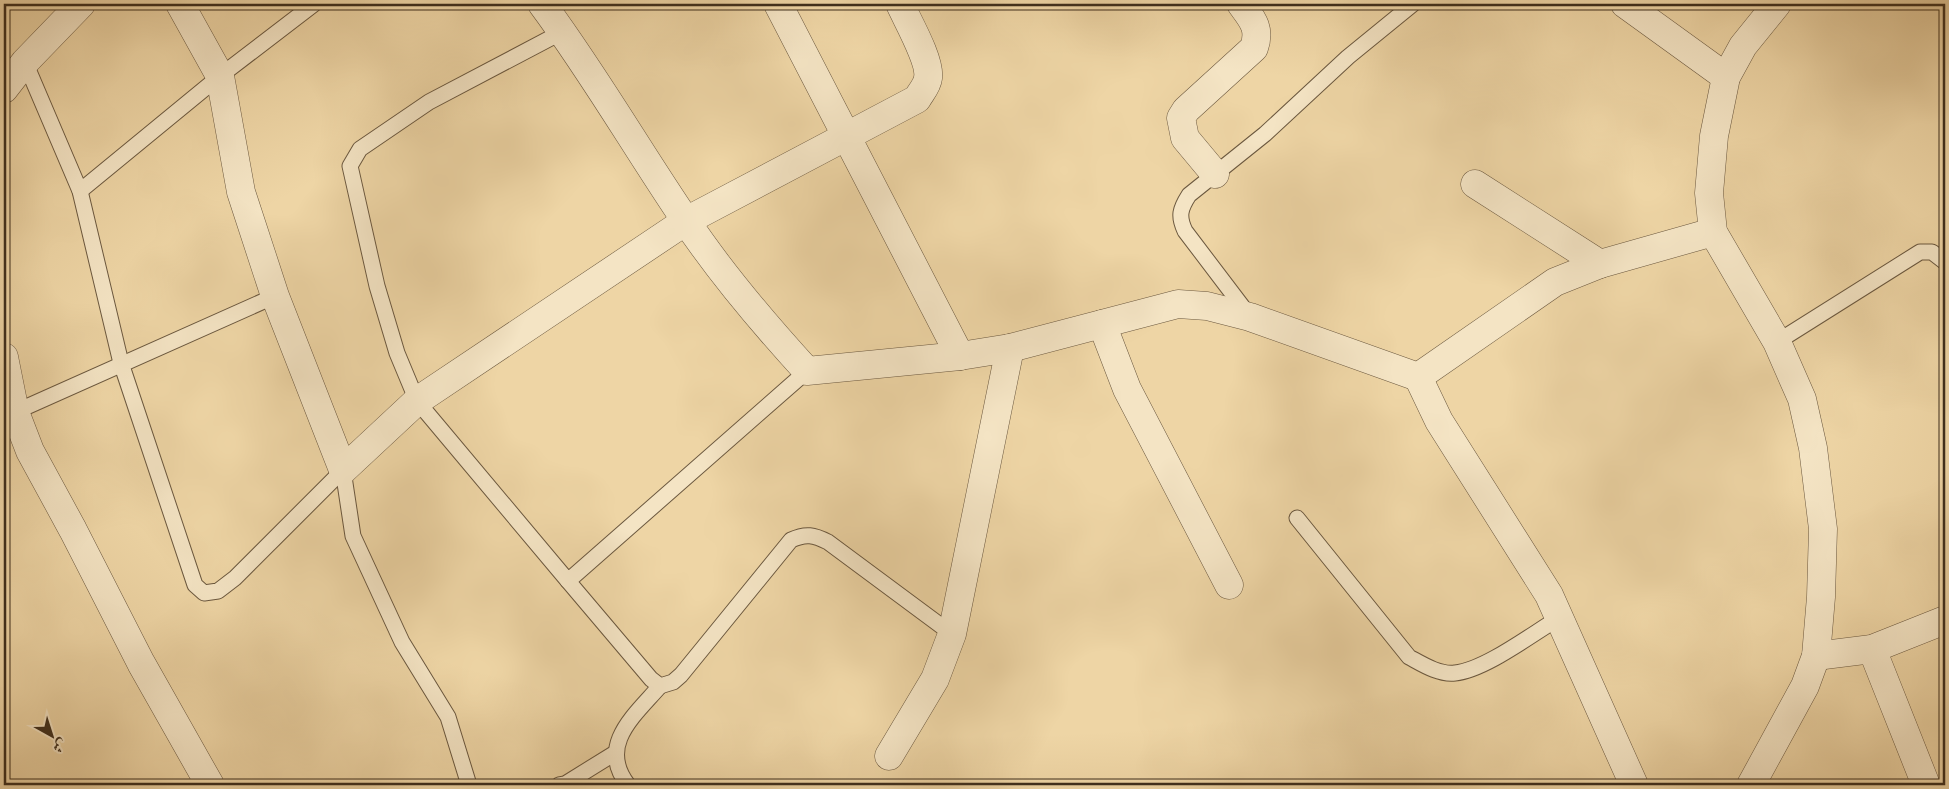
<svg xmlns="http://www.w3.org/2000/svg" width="1949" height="789" viewBox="0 0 1949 789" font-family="'Old Standard TT',Amiri,serif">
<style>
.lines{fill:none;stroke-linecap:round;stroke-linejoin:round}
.lane-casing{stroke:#6b583f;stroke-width:17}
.street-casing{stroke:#6b583f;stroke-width:29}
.lane{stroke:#f4e4c4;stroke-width:15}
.street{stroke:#f4e4c4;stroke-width:28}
</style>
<rect width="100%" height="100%" fill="#eed5a5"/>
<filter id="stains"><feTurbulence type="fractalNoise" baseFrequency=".004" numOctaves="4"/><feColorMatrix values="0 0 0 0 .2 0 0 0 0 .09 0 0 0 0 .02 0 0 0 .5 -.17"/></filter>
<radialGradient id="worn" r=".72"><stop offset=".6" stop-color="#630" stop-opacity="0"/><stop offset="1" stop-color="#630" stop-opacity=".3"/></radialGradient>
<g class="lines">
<defs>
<g id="lane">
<path d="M562,32L429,102L360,149L350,166L377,286L397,353L417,401L568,581L807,371"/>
<path d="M25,62L80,191L121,363L195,585L204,593L218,591L235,578L343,470"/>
<path d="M80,191L220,76L314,4"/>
<path d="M1248,314L1185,231C1178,216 1180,209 1189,195L1265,134L1348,57L1413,4"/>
<path d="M1777,342L1920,252H1932L1945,262"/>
<path d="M15,412L275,296"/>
<path d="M343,470L353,536L402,642L448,717L469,785"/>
<path d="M1297,518L1409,657C1422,664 1439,675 1455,673C1485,670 1532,634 1559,618"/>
<path d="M568,581L651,679L660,686L673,682L681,675L791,540C806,533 814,535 828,542L952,634"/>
<path d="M559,785L565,784L615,753"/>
<path d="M628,785C597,745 635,715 660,686"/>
</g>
<g id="street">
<path d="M180,4L220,76L241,192L275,296L343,470L417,401L686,221L917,99C921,92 927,86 928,78C931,61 907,20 900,4"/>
<path d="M542,4C594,74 637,149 686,221C722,275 764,324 807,371L960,356L1010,348L1178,304L1207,306L1250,317L1418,377L1555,282L1600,264L1713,232"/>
<path d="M778,4L960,356"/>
<path d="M1625,4L1726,77"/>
<path d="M4,89L25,62L81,4"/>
<path d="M1215,174L1185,138L1181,118L1186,110L1254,48C1261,28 1252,19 1241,4"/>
<path d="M1475,184L1600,264"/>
<path d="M1102,324L1127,389L1229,585"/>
<path d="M4,357L15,412L30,451L73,530L141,663L210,785"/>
<path d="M1418,377L1439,421L1549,595L1634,785"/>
<path d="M1872,649L1926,785"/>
<path d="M1816,656L1872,649L1945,620"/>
<path d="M889,756L935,679L952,634L1010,348"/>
<path d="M1751,785L1805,686L1816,656L1821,597L1823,529L1813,448L1802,399L1777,342L1713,232L1709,193L1714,136L1726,77L1743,46L1777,4"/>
</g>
</defs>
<use href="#lane" class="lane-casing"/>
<use href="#street" class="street-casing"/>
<use href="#lane" class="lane"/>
<use href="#street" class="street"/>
</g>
<rect width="1949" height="789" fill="none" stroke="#eed5a5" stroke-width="20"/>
<rect x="5" y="5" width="1939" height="779" fill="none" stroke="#3f2f1d" stroke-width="2.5"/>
<rect x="10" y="10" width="1929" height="769" fill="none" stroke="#3f2f1d"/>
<g transform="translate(52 736) rotate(141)" stroke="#f4e4c4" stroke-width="4" paint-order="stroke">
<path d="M0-4L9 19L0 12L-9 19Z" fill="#3f2f1d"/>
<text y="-8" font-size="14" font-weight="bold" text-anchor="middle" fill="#3f2f1d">ش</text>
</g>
<rect width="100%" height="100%" filter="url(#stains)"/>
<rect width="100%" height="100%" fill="url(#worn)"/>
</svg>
